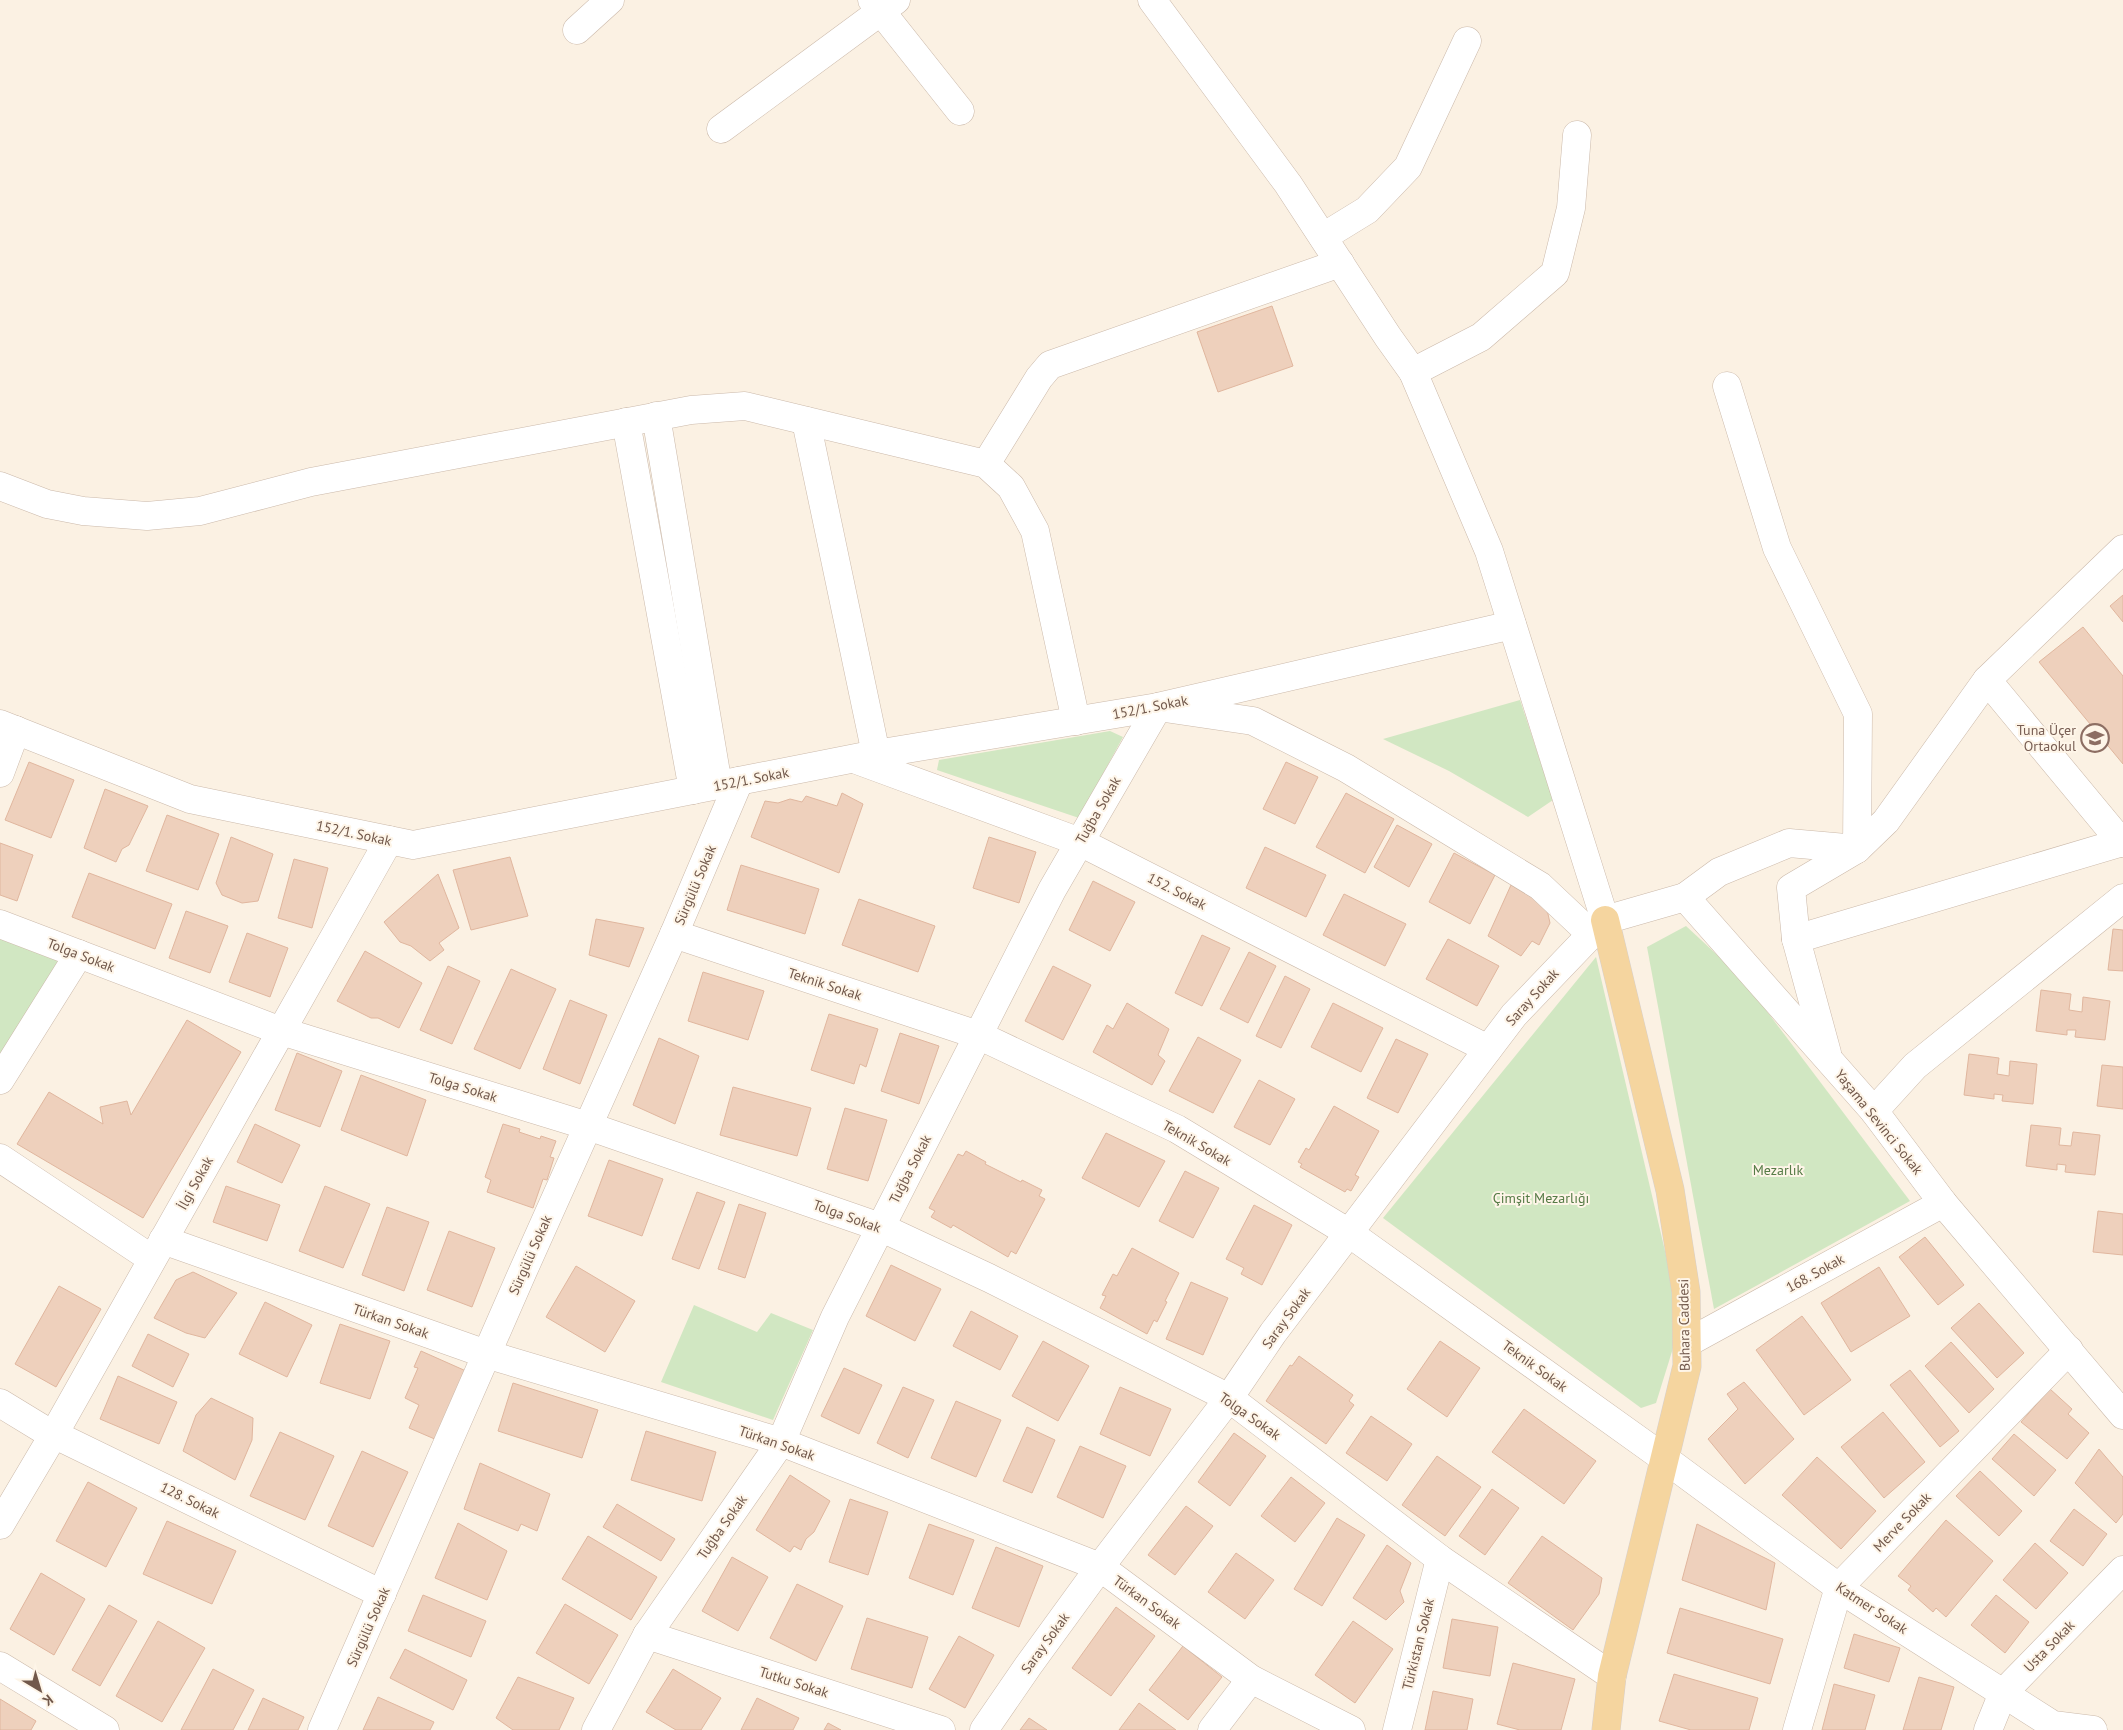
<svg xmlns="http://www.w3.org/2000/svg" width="2123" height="1730" viewBox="0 0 2123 1730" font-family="'PT Sans',sans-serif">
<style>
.green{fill:#d1e7c2}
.building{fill:#eed0bc;stroke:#e0b69e}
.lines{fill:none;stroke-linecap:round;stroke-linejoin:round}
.minor-casing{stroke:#cbb9aa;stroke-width:29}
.major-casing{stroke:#d7d0cd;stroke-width:29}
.minor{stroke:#fff;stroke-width:28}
.major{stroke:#f5d59f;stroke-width:28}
.labels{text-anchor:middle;stroke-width:4;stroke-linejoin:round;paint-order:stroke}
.street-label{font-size:14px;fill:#71584b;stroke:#fef5e8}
.education-label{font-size:14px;fill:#785e54;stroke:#fef5e8;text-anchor:end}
.park-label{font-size:14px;fill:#567b46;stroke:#fef5e8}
</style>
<rect width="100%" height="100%" fill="#fbf1e3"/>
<g class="green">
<path d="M1520,700L1553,800L1528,817L1449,771L1383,739Z"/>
<path d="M1110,731L1123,737L1079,818L937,770L939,760Z"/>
<path d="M1686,926L1741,977L1910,1201L1714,1309L1647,947Z"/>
<path d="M0,939L63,963L0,1067Z"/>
<path d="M1596,957L1673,1285L1674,1345L1656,1403L1641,1408L1383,1218Z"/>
<path d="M694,1305L757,1332L771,1313L813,1330L773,1420L661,1382Z"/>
</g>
<g class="building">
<path d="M1272,306L1293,366L1218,392L1197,332Z"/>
<path d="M2123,595V622L2110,606Z"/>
<path d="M2083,627L2123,676V764L2039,662Z"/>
<path d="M29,762L74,780L51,838L5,820Z"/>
<path d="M1286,762L1318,777L1295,824L1263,809Z"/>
<path d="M105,789L148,806L129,845L122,849L116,862L84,848Z"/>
<path d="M842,793L863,804L839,873L751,837L765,801L778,803L790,799L802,802L806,796L837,806Z"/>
<path d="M1346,793L1394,819L1365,873L1316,847Z"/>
<path d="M167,815L219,834L198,890L146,871Z"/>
<path d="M1397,825L1432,844L1409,887L1374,867Z"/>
<path d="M231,837L273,854L258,901L242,903L222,895L216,883Z"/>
<path d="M989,837L1036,852L1019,903L973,888Z"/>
<path d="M0,843L33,855L17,901L0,895Z"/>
<path d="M1265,847L1326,875L1306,917L1246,888Z"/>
<path d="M1454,853L1495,875L1470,924L1429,902Z"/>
<path d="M510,857L528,916L471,930L453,870Z"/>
<path d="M294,859L328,868L312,928L278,918Z"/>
<path d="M741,865L819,889L805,934L727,910Z"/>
<path d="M89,873L172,904L155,949L72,917Z"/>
<path d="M438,874L459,928L439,943L444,950L430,961L411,946L400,942L384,922Z"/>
<path d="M1093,881L1135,902L1110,951L1069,930Z"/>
<path d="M1511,885L1538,901L1545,908L1548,914L1550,923L1539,945L1532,941L1521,956L1488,936Z"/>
<path d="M1344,894L1406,924L1385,966L1323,935Z"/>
<path d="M859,899L935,926L918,972L842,945Z"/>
<path d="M186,911L228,926L210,973L169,958Z"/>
<path d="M596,919L644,928L629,967L589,955Z"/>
<path d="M2113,929L2123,930V971L2108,970Z"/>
<path d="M247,933L288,948L270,997L229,982Z"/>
<path d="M1202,935L1230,948L1202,1006L1175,993Z"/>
<path d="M1448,939L1499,966L1477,1006L1426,979Z"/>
<path d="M365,951L422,983L399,1028L378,1018H371L337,1001Z"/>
<path d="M1249,952L1276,966L1248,1023L1220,1009Z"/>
<path d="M448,966L480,981L452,1044L420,1030Z"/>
<path d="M1053,966L1091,985L1063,1040L1025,1021Z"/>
<path d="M511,969L556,989L520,1069L474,1049Z"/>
<path d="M703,972L764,991L748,1040L688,1021Z"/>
<path d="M1285,976L1310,989L1281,1048L1256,1036Z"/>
<path d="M2041,990L2071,994L2069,1010L2082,1012L2083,997L2110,1001L2105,1040L2075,1037L2076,1030H2067V1035L2036,1031Z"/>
<path d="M570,1000L607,1015L580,1084L543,1069Z"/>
<path d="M1127,1003L1169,1029L1158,1055L1165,1061L1152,1085L1093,1052L1107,1025L1113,1029Z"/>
<path d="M1333,1003L1383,1028L1361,1072L1311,1047Z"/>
<path d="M829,1014L878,1029L866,1067L860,1064L854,1084L811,1070Z"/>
<path d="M187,1020L241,1052L143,1218L17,1144L49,1092L103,1124L100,1107L127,1101L131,1115Z"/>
<path d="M900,1033L939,1046L919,1104L881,1091Z"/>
<path d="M1198,1037L1241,1060L1213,1113L1169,1091Z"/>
<path d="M659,1038L699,1056L675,1124L633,1105Z"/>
<path d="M1396,1039L1428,1054L1398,1113L1367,1098Z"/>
<path d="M297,1053L342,1071L320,1127L275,1110Z"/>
<path d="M1969,1054L1999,1058L1997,1074L2009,1076L2010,1061L2037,1064L2033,1104L2002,1101L2003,1095L1994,1094V1099L1964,1095Z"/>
<path d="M2102,1065L2123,1067V1109L2097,1106Z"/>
<path d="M361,1075L426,1100L407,1156L341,1130Z"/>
<path d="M1259,1080L1295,1099L1270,1145L1234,1127Z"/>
<path d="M733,1087L811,1108L797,1156L720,1135Z"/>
<path d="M1334,1106L1379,1131L1355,1175L1359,1177L1351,1191L1347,1189L1345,1192L1300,1167L1302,1164L1298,1162L1306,1148L1309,1150Z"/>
<path d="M845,1108L887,1120L868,1181L827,1169Z"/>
<path d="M255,1124L300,1145L282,1183L237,1162Z"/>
<path d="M503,1124L520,1129L519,1132L540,1139L541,1136L556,1141L550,1157L554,1158L547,1180L543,1179L533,1208L487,1192L491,1180L485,1177Z"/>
<path d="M2031,1125L2061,1128L2059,1145L2071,1146L2073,1132L2100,1135L2095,1175L2065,1172L2066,1165L2057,1164V1170L2026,1166Z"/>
<path d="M1106,1133L1165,1161L1139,1207L1082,1178Z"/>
<path d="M966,1151L986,1162L985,1164L1021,1182L1022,1180L1042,1190L1039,1196L1045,1199L1016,1254L1011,1251L1008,1257L953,1225L951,1228L931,1217L935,1211L929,1208L958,1154L963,1156Z"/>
<path d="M609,1160L663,1179L642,1236L588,1216Z"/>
<path d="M1185,1171L1219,1188L1193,1238L1159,1221Z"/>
<path d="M226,1186L280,1205L267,1241L213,1222Z"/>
<path d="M325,1186L370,1204L343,1268L299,1251Z"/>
<path d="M697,1192L725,1202L699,1269L672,1259Z"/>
<path d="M739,1204L766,1213L745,1278L718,1269Z"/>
<path d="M1254,1205L1292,1225L1262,1285L1241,1274L1244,1268L1226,1259Z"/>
<path d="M387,1207L429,1222L404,1291L362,1275Z"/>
<path d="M2098,1211L2123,1214V1255L2093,1252Z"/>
<path d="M449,1231L495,1248L472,1307L427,1290Z"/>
<path d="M1925,1237L1964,1285L1938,1305L1899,1257Z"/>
<path d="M1132,1248L1179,1273L1165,1301L1167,1302L1157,1322L1154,1320L1147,1334L1100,1308L1106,1296L1102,1295L1113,1274L1117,1276Z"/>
<path d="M891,1265L941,1289L915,1341L866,1316Z"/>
<path d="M576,1266L635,1301L605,1352L546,1317Z"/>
<path d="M1879,1267L1910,1316L1851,1352L1821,1303Z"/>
<path d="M193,1272L237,1293L205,1338L186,1333L154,1318L176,1280Z"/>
<path d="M1191,1282L1228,1298L1203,1355L1166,1339Z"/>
<path d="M59,1286L101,1309L56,1387L15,1364Z"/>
<path d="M265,1302L312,1325L287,1377L239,1354Z"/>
<path d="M1979,1303L2024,1353L1997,1378L1951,1328Z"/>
<path d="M971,1311L1018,1336L1000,1370L953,1346Z"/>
<path d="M1802,1316L1851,1380L1804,1415L1756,1350Z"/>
<path d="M340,1324L390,1341L370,1399L320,1383Z"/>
<path d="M148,1334L189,1354L173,1387L132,1366Z"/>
<path d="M1043,1341L1089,1366L1058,1421L1012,1396Z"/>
<path d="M1440,1341L1480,1368L1447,1417L1407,1389Z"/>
<path d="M1951,1342L1994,1389L1969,1413L1925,1366Z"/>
<path d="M421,1351L466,1371L437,1440L409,1428L419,1405L405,1398L418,1368L414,1367Z"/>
<path d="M1299,1356L1353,1395L1349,1401L1354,1405L1326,1444L1266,1401L1290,1365L1292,1366Z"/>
<path d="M844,1368L882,1385L859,1434L821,1416Z"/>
<path d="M1910,1370L1959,1431L1940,1447L1890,1385Z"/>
<path d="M118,1376L177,1402L159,1444L100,1419Z"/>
<path d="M1744,1382L1794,1439L1745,1484L1708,1439L1738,1409L1727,1394Z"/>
<path d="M513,1383L598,1410L582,1458L498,1431Z"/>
<path d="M903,1387L934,1400L908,1458L877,1443Z"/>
<path d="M1120,1387L1171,1409L1150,1456L1100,1434Z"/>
<path d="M2050,1389L2072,1409L2068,1414L2089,1433L2067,1459L2021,1422Z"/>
<path d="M211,1398L253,1418L252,1440L235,1480L183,1451L196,1415Z"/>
<path d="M956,1401L1001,1420L976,1477L931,1458Z"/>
<path d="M1524,1409L1596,1461L1564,1504L1492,1452Z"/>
<path d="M1883,1412L1925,1462L1884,1498L1841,1447Z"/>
<path d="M1371,1416L1412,1444L1387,1481L1346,1453Z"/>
<path d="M1027,1427L1055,1440L1032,1493L1003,1481Z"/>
<path d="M646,1431L716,1452L702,1501L631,1480Z"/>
<path d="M280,1432L334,1456L305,1520L250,1496Z"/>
<path d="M1234,1433L1266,1456L1230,1506L1198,1482Z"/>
<path d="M2014,1434L2056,1470L2034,1496L1992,1459Z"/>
<path d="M1080,1446L1126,1466L1103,1518L1057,1497Z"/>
<path d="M2099,1449L2123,1477V1514L2116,1523L2075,1483Z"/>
<path d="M362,1451L408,1472L373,1547L328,1526Z"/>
<path d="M1437,1456L1481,1487L1445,1536L1402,1505Z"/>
<path d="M1817,1457L1876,1511L1841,1549L1782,1495Z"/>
<path d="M480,1463L550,1494L537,1531L521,1524L518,1531L464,1509Z"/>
<path d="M1980,1471L2022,1511L1999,1536L1956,1496Z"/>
<path d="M790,1475L830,1501L814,1532L806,1539L801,1550L794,1546L790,1552L756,1530Z"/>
<path d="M1291,1477L1325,1503L1295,1542L1261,1516Z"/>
<path d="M88,1482L137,1508L106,1567L56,1541Z"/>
<path d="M1492,1489L1519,1508L1485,1555L1459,1536Z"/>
<path d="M850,1499L888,1512L868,1575L829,1562Z"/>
<path d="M617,1504L675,1539L661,1561L603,1527Z"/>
<path d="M1186,1506L1213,1526L1175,1575L1148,1555Z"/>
<path d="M2074,1509L2107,1534L2083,1566L2050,1541Z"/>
<path d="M1337,1518L1365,1535L1322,1606L1294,1589Z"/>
<path d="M1946,1520L1993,1561L1946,1617L1936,1608L1933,1612L1908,1590L1911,1586L1898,1576Z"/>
<path d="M167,1521L236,1551L212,1604L143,1574Z"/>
<path d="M458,1523L507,1551L487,1600L435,1578Z"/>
<path d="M929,1524L974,1540L953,1595L909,1578Z"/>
<path d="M1697,1524L1775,1563L1766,1610L1682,1580Z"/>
<path d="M588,1536L657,1577L631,1620L562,1579Z"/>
<path d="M1542,1536L1602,1578L1599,1594L1573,1630L1508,1583Z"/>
<path d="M2035,1543L2068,1573L2036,1609L2003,1580Z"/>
<path d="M1387,1545L1411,1563L1400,1591L1404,1602L1386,1620L1353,1598Z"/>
<path d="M996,1547L1043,1566L1019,1627L972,1608Z"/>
<path d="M1236,1553L1274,1580L1245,1619L1208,1592Z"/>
<path d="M732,1557L768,1577L738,1631L702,1611Z"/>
<path d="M41,1573L85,1599L54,1655L10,1629Z"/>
<path d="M797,1584L843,1606L816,1661L770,1638Z"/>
<path d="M423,1595L486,1621L471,1657L408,1631Z"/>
<path d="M1996,1595L2029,1622L2005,1653L1971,1625Z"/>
<path d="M565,1604L618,1635L589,1684L536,1653Z"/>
<path d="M109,1605L137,1621L100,1686L72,1670Z"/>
<path d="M1116,1607L1155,1636L1111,1696L1072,1668Z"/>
<path d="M1680,1608L1783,1639L1770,1684L1667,1653Z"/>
<path d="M867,1618L928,1637L912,1688L851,1669Z"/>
<path d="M1452,1619L1498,1627L1490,1676L1443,1668Z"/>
<path d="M158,1621L205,1648L162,1722L116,1696Z"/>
<path d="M1353,1621L1393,1649L1355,1703L1315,1675Z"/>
<path d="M1854,1634L1900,1648L1889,1682L1844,1668Z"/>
<path d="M959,1636L994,1655L965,1708L929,1689Z"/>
<path d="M1183,1646L1222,1677L1188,1720L1149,1690Z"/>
<path d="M405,1649L467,1680L453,1710L390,1678Z"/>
<path d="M1513,1663L1575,1679L1561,1730H1520L1497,1724Z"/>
<path d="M213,1669L254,1690L233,1730H181Z"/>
<path d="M673,1669L721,1698L701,1730H676L646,1712Z"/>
<path d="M1674,1674L1758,1698L1749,1730H1691L1659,1721Z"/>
<path d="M518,1677L574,1698L559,1730H513L496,1718Z"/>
<path d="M1919,1677L1954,1687L1941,1730H1903Z"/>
<path d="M1834,1684L1875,1695L1865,1730H1822Z"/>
<path d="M1433,1691L1473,1699L1467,1730H1425Z"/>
<path d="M378,1697L434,1722L430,1730H363Z"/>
<path d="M263,1698L304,1717L298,1730H248Z"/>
<path d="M757,1698L799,1718L793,1730H741Z"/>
<path d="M0,1699L36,1721L31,1730H0Z"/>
<path d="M1139,1703L1176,1730H1119Z"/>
<path d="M1029,1718L1047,1730H1020Z"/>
<path d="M828,1723L841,1730H824Z"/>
</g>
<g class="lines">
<defs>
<g id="minor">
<path d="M872,0L960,111"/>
<path d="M1152,0L1288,184L1388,337L1413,372L1489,551L1605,920"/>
<path d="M577,30L610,0"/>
<path d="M721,129L896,0"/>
<path d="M1323,237L1367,210L1408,167L1467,41"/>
<path d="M1413,372L1481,337L1555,273L1571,208L1577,135"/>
<path d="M656,416L718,785"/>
<path d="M806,421L876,754"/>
<path d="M626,422L693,790"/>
<path d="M986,464L1039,378L1050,365L1340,263"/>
<path d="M0,486L47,504L83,511L147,516L200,511L311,482L691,410L745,406L986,464L1011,487L1035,531L1076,721"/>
<path d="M1987,680L2122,843"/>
<path d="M0,724L190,799L413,845L876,754L1158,707L1512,625"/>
<path d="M854,759L1080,842L1488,1049"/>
<path d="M0,773L16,730"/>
<path d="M1685,897L1719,872L1789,843L1857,849L1858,714L1777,548L1727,386"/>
<path d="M1605,920L1685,897L1874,1111L1943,1203L2123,1415"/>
<path d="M0,924L281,1031L588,1126L880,1227L989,1278L1229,1398L1440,1559L1612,1676"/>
<path d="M674,934L978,1035L1177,1129L1349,1233L1665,1459L1849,1595L2053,1725L2093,1730"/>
<path d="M1796,939L2123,842"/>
<path d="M1827,1053L1796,939L1791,888L1857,849L1886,821L1987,680L2123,549"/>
<path d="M0,1080L79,954"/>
<path d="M1874,1111L1915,1066L2123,898"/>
<path d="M0,1158L152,1259"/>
<path d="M163,1240L486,1354L781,1442L1100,1567L1251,1679L1351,1730"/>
<path d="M1687,1343L1943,1203"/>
<path d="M0,1403L41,1428L382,1594"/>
<path d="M0,1525L54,1434L389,840"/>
<path d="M647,1635L941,1730"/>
<path d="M0,1666L105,1730"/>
<path d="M322,1730L523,1271L674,934L739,781"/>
<path d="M596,1730L647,1635L781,1442L835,1317L1052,890L1158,707L1253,721L1346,768L1540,886L1591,934"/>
<path d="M984,1730L1028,1666L1100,1567L1229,1398L1273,1333L1514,1015L1604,921"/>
<path d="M1212,1730L1251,1679"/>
<path d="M1397,1730L1440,1559"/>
<path d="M1797,1730L1839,1587L2069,1350"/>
<path d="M1988,1730L2003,1693L2123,1570"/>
</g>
<path id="major" d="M1605,920L1670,1190L1686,1292L1687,1366L1612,1676L1606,1730"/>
</defs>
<use href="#minor" class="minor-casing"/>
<use href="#major" class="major-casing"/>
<use href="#minor" class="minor"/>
<use href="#major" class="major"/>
</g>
<defs>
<symbol id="school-ring" viewBox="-11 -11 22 22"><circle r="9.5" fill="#fef5e8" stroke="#8d6e63" stroke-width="1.5"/><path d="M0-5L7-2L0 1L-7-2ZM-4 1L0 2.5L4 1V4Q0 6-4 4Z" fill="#8d6e63"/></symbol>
</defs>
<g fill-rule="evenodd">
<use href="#school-ring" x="2079" y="722" width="32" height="32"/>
</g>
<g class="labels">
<g class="street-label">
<text transform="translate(1150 707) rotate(-11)" y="5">152/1. Sokak</text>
<text transform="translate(751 779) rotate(-11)" y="5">152/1. Sokak</text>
<text transform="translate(1098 810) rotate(-60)" y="5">Tuğba Sokak</text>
<text transform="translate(354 833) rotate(12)" y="5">152/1. Sokak</text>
<text transform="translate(695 885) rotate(-67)" y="5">Sürgülü Sokak</text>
<text transform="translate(1177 891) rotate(27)" y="5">152. Sokak</text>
<text transform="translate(81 955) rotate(21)" y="5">Tolga Sokak</text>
<text transform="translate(825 984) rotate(18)" y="5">Teknik Sokak</text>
<text transform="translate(1532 997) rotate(-48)" y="5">Saray Sokak</text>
<text transform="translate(463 1087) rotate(17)" y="5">Tolga Sokak</text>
<text transform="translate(1879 1122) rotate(51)" y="5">Yaşama Sevinci Sokak</text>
<text transform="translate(1197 1143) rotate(30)" y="5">Teknik Sokak</text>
<text transform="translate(910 1169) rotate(-63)" y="5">Tuğba Sokak</text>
<text transform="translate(195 1183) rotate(-61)" y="5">İlgi Sokak</text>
<text transform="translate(847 1216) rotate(20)" y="5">Tolga Sokak</text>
<text transform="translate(530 1255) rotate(-66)" y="5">Sürgülü Sokak</text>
<text transform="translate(1815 1273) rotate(-29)" y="5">168. Sokak</text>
<text transform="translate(1286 1318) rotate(-54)" y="5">Saray Sokak</text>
<text transform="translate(391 1321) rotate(19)" y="5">Türkan Sokak</text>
<text transform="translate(1684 1325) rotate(-91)" y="5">Buhara Caddesi</text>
<text transform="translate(1535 1366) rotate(36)" y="5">Teknik Sokak</text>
<text transform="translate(1250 1416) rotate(35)" y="5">Tolga Sokak</text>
<text transform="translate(777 1443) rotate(19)" y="5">Türkan Sokak</text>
<text transform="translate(190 1500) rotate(26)" y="5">128. Sokak</text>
<text transform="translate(1902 1522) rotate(-46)" y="5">Merve Sokak</text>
<text transform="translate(722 1527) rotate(-55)" y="5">Tuğba Sokak</text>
<text transform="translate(1147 1602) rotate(36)" y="5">Türkan Sokak</text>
<text transform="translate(1872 1608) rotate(33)" y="5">Katmer Sokak</text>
<text transform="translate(368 1627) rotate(-66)" y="5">Sürgülü Sokak</text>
<text transform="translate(1045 1643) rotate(-54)" y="5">Saray Sokak</text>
<text transform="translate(1418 1644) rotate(-76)" y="5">Türkistan Sokak</text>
<text transform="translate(2049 1646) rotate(-46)" y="5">Usta Sokak</text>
<text transform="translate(794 1682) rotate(18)" y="5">Tutku Sokak</text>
</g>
<g class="education-label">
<text x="2076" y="735">Tuna Üçer<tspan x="2076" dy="16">Ortaokul</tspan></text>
</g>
<g class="park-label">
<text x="1778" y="1175">Mezarlık</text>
<text x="1541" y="1203">Çimşit Mezarlığı</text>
</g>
</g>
<g transform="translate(40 1690) rotate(142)" stroke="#fef5e8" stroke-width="4" paint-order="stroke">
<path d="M0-4L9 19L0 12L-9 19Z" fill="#71584b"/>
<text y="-8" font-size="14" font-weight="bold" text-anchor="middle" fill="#71584b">K</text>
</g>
</svg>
